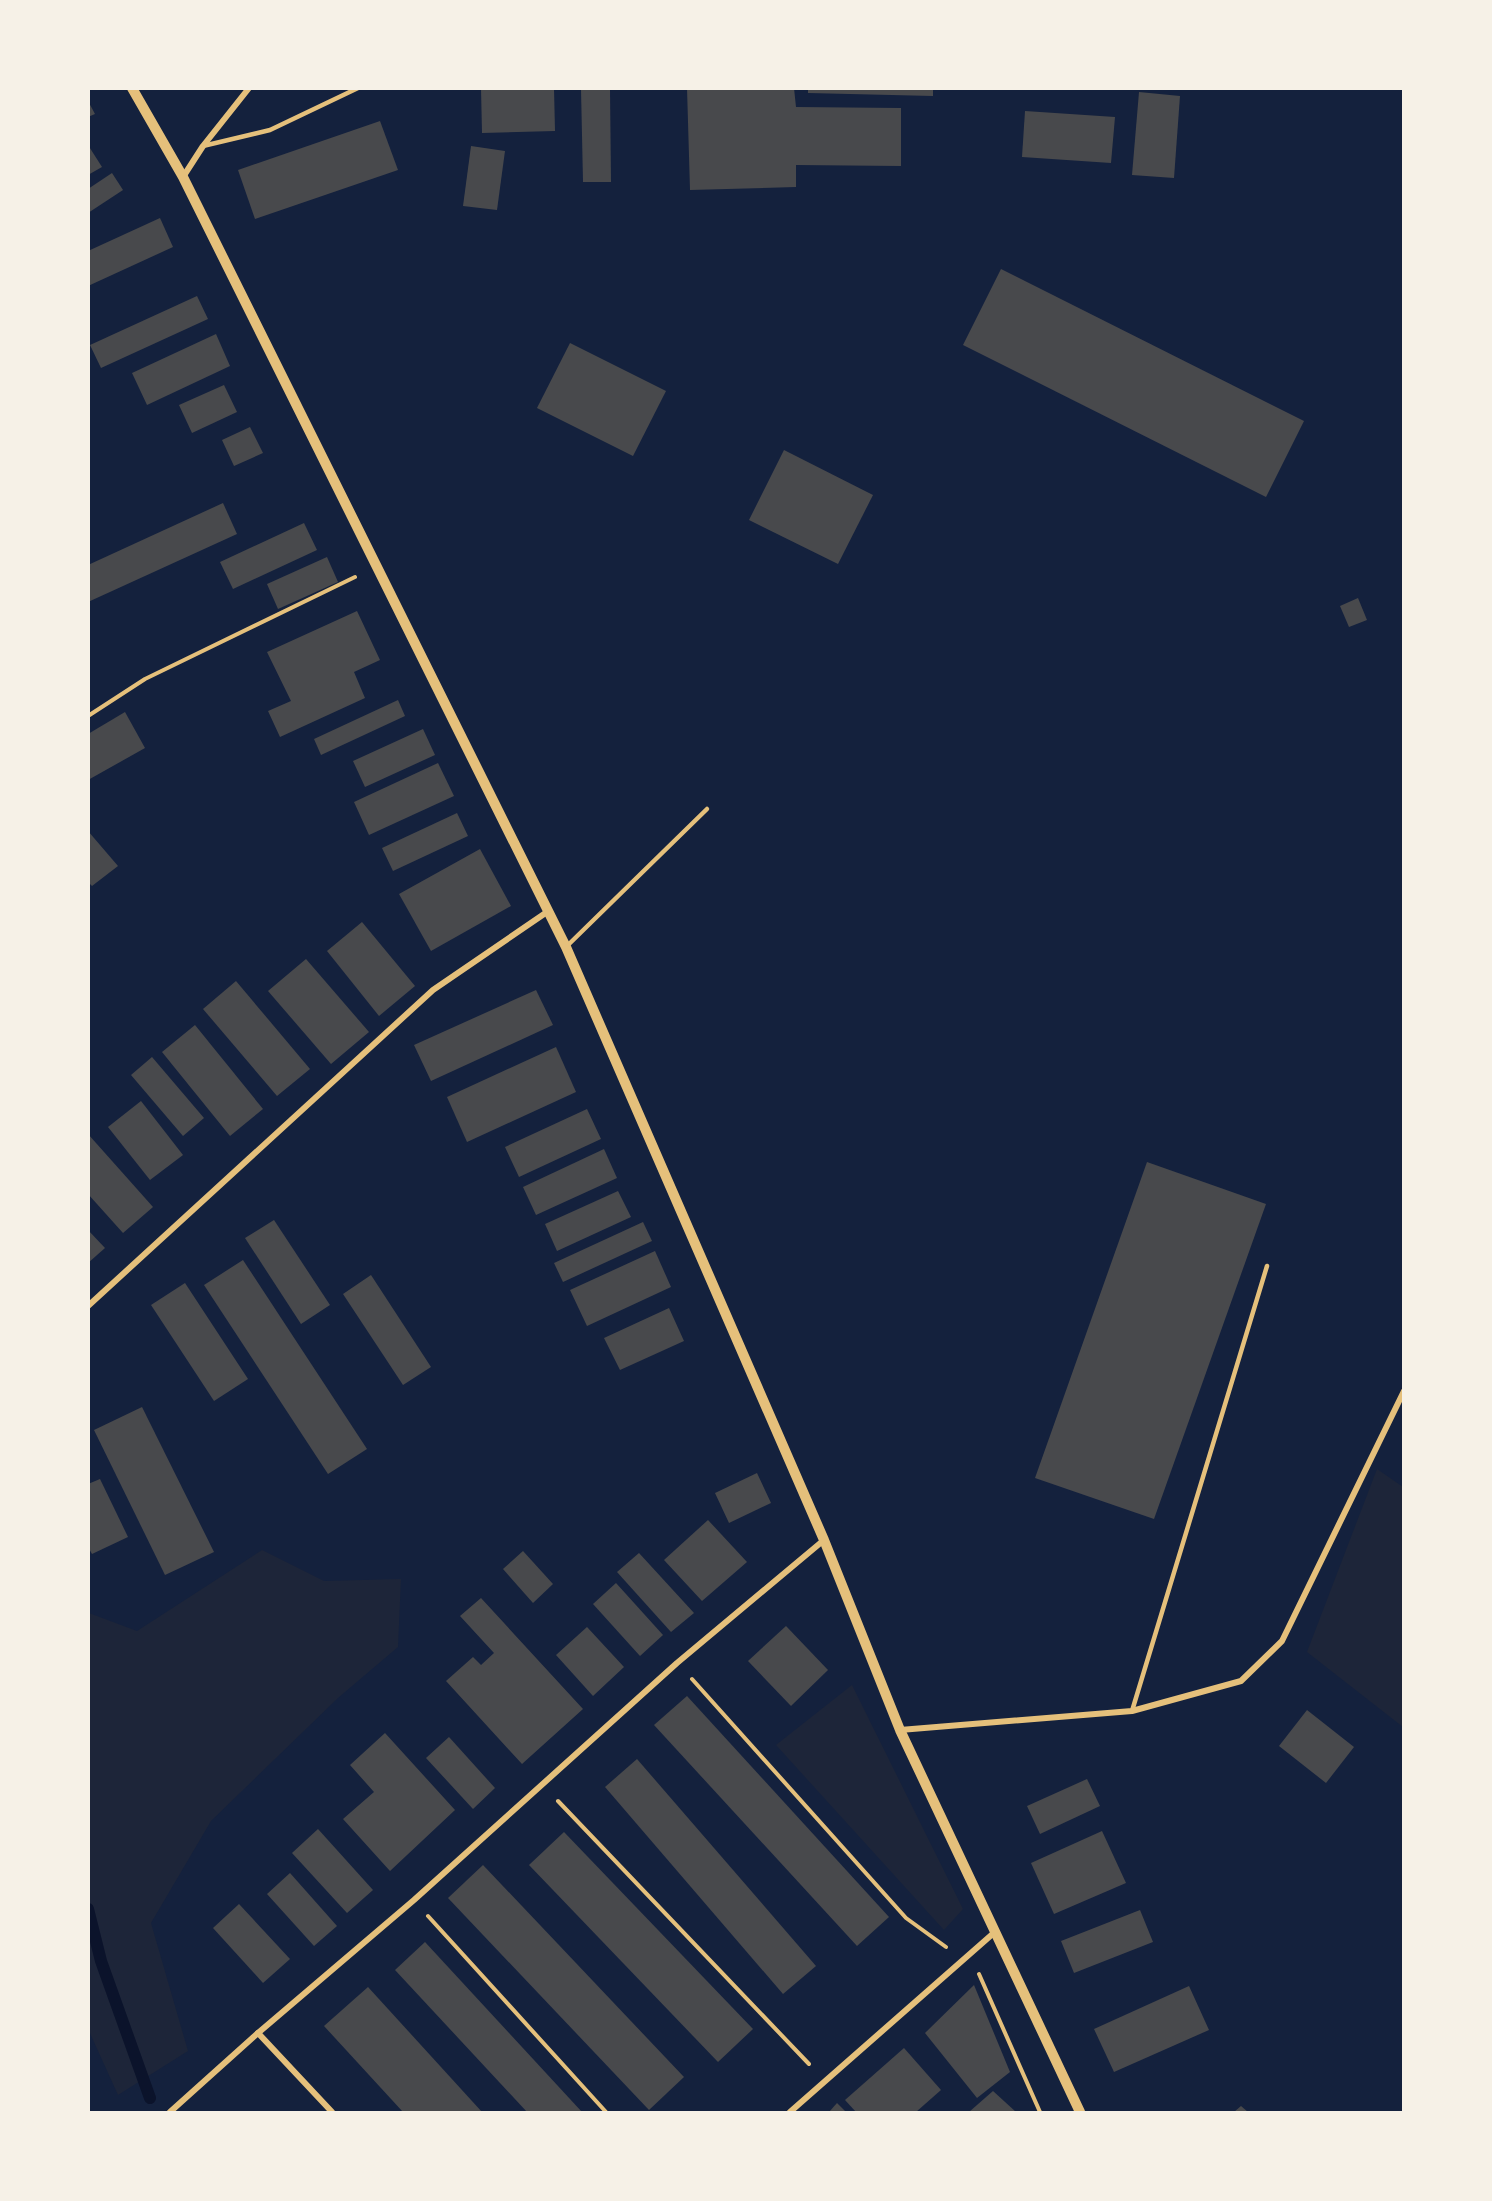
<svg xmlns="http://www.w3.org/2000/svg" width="1492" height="2201" viewBox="0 0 1492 2201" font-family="'PT Sans',sans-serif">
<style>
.green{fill:#1d2539}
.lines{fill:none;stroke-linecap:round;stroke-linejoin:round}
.stream{stroke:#0b132b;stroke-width:12}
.building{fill:#48494c}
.path{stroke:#e5c07b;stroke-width:4}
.service{stroke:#e5c07b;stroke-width:4.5}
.minor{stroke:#e5c07b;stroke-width:6}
.tertiary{stroke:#e5c07b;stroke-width:10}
</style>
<rect width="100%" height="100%" fill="#14213d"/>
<g class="green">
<path d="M1377,1469L1403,1487V1727L1307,1652Z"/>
<path d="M262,1550L324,1581L401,1579L398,1647L338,1698L211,1821L151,1923L188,2051L118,2095L89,2031V1613L137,1631Z"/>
<path d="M852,1685L963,1909L944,1930L776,1745Z"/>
</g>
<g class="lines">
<path class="stream" d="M88,1909L101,1961L150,2098"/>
</g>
<g class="building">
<path d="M481,88H554L555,131L482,133Z"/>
<path d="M687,88H794L796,107L901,108V166L796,165V187L690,190Z"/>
<path d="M808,88H933V96L808,93Z"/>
<path d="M581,89H610L611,182H583Z"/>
<path d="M1139,92L1180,96L1174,178L1132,175Z"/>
<path d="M88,101L95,114L88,117Z"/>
<path d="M1025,111L1115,117L1111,163L1022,157Z"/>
<path d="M380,121L398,170L255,219L238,170Z"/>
<path d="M88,145L102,167L88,175Z"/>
<path d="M471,146L505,151L497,210L463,206Z"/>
<path d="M112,173L123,190L88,213V189Z"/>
<path d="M160,218L173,247L88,286V251Z"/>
<path d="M1001,269L1304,421L1266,497L963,345Z"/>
<path d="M197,296L208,319L101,368L90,345Z"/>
<path d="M216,334L230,366L147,405L132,373Z"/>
<path d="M570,343L666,391L633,456L537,408Z"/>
<path d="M224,385L237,412L192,433L179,405Z"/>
<path d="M250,427L263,453L234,466L222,440Z"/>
<path d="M784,450L873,495L838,564L749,520Z"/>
<path d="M223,503L237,534L88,602V565Z"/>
<path d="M304,523L317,550L233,589L220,562Z"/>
<path d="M327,557L338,582L278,609L267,584Z"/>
<path d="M1358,598L1367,620L1349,627L1340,606Z"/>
<path d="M357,611L380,660L354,672L365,698L280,737L268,711L291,701L267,652Z"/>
<path d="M398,700L405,716L321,755L314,739Z"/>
<path d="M125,712L145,748L88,780V734Z"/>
<path d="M423,729L435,755L365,787L353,761Z"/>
<path d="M438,763L454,796L369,835L354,802Z"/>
<path d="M457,813L468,836L393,871L382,848Z"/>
<path d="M88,831L118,866L92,886L88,882Z"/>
<path d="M480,849L511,906L431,951L399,894Z"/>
<path d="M362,922L415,986L379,1016L327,951Z"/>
<path d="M306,959L369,1032L331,1064L268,991Z"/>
<path d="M236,981L310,1069L277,1096L203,1009Z"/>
<path d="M536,990L553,1025L431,1081L414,1045Z"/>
<path d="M195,1025L263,1109L230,1136L162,1052Z"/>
<path d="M556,1047L576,1092L467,1142L447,1097Z"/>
<path d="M152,1057L204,1118L183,1136L131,1075Z"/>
<path d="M141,1101L183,1155L150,1180L108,1127Z"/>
<path d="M587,1109L601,1139L519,1177L505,1147Z"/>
<path d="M88,1134L153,1207L123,1233L88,1194Z"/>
<path d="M604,1149L617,1178L536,1215L523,1187Z"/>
<path d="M1147,1162L1266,1204L1154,1519L1035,1478Z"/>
<path d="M618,1191L631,1217L557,1251L545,1224Z"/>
<path d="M274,1220L330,1305L301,1324L245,1238Z"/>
<path d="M643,1222L652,1241L563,1282L554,1263Z"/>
<path d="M88,1230L105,1248L88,1263Z"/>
<path d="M655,1251L671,1287L587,1326L570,1290Z"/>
<path d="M243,1260L367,1449L328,1474L204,1285Z"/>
<path d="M371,1275L431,1367L403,1385L343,1294Z"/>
<path d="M185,1283L248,1379L214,1401L151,1305Z"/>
<path d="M669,1308L684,1341L620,1370L604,1338Z"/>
<path d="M142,1407L214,1552L165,1575L94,1430Z"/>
<path d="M757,1473L771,1503L729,1523L715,1493Z"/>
<path d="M100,1479L128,1537L92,1554L88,1547V1484Z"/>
<path d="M708,1520L747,1562L702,1601L664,1560Z"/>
<path d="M523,1551L553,1584L533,1603L503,1569Z"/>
<path d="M639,1553L694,1613L671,1632L617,1572Z"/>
<path d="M616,1583L663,1635L640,1656L593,1604Z"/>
<path d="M481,1598L583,1709L522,1764L446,1681L473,1657L481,1665L494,1653L460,1616Z"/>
<path d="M786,1626L828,1670L791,1706L748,1661Z"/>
<path d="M587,1627L624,1667L593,1696L556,1655Z"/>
<path d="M687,1696L889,1917L857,1946L654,1725Z"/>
<path d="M1307,1710L1354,1747L1326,1783L1279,1746Z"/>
<path d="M385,1733L455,1810L390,1871L343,1819L374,1792L350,1765Z"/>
<path d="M449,1737L495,1788L473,1809L426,1758Z"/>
<path d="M637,1759L816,1966L783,1994L605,1787Z"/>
<path d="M1087,1779L1100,1806L1040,1834L1027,1806Z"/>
<path d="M318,1829L373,1890L347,1913L292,1853Z"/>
<path d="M1102,1831L1126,1883L1054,1914L1031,1863Z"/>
<path d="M564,1832L753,2029L718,2062L529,1865Z"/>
<path d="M483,1865L684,2077L649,2110L448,1898Z"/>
<path d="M290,1873L337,1926L314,1946L267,1894Z"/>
<path d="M239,1904L290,1959L263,1983L213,1928Z"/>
<path d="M1140,1910L1153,1942L1074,1973L1061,1941Z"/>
<path d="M425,1942L582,2112H527L395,1970Z"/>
<path d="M974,1985L1010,2072L977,2098L925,2033Z"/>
<path d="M1189,1986L1209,2030L1114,2072L1094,2029Z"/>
<path d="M368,1987L482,2112H403L324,2026Z"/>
<path d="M904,2048L941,2090L916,2112H856L845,2100Z"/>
<path d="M993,2091L1016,2112H969Z"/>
<path d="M837,2103L846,2112H829Z"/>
<path d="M1241,2106L1248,2112H1234Z"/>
</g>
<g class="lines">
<g class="path">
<path d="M88,716L145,679L355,577"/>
<path d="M692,1679L906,1918L946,1947"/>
<path d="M558,1801L809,2064"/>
<path d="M428,1916L606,2112"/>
<path d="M979,1974L1040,2112"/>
</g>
<g class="service">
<path d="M203,146L270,130L358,88"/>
<path d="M567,946L707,809"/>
<path d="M1132,1711L1267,1266"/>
</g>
<g class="minor">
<path d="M183,177L203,146L249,88"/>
<path d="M88,1306L433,990L547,912"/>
<path d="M900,1730L1132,1711L1241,1681L1282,1641L1404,1391"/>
<path d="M258,2033L332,2112"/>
<path d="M170,2112L258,2033L414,1900L677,1663L824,1540"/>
<path d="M790,2112L996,1931"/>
</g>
<path class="tertiary" d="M132,88L183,177L566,947L824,1540L900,1730L1080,2112"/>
</g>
<rect width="1492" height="2201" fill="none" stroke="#f6f1e7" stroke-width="180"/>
</svg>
